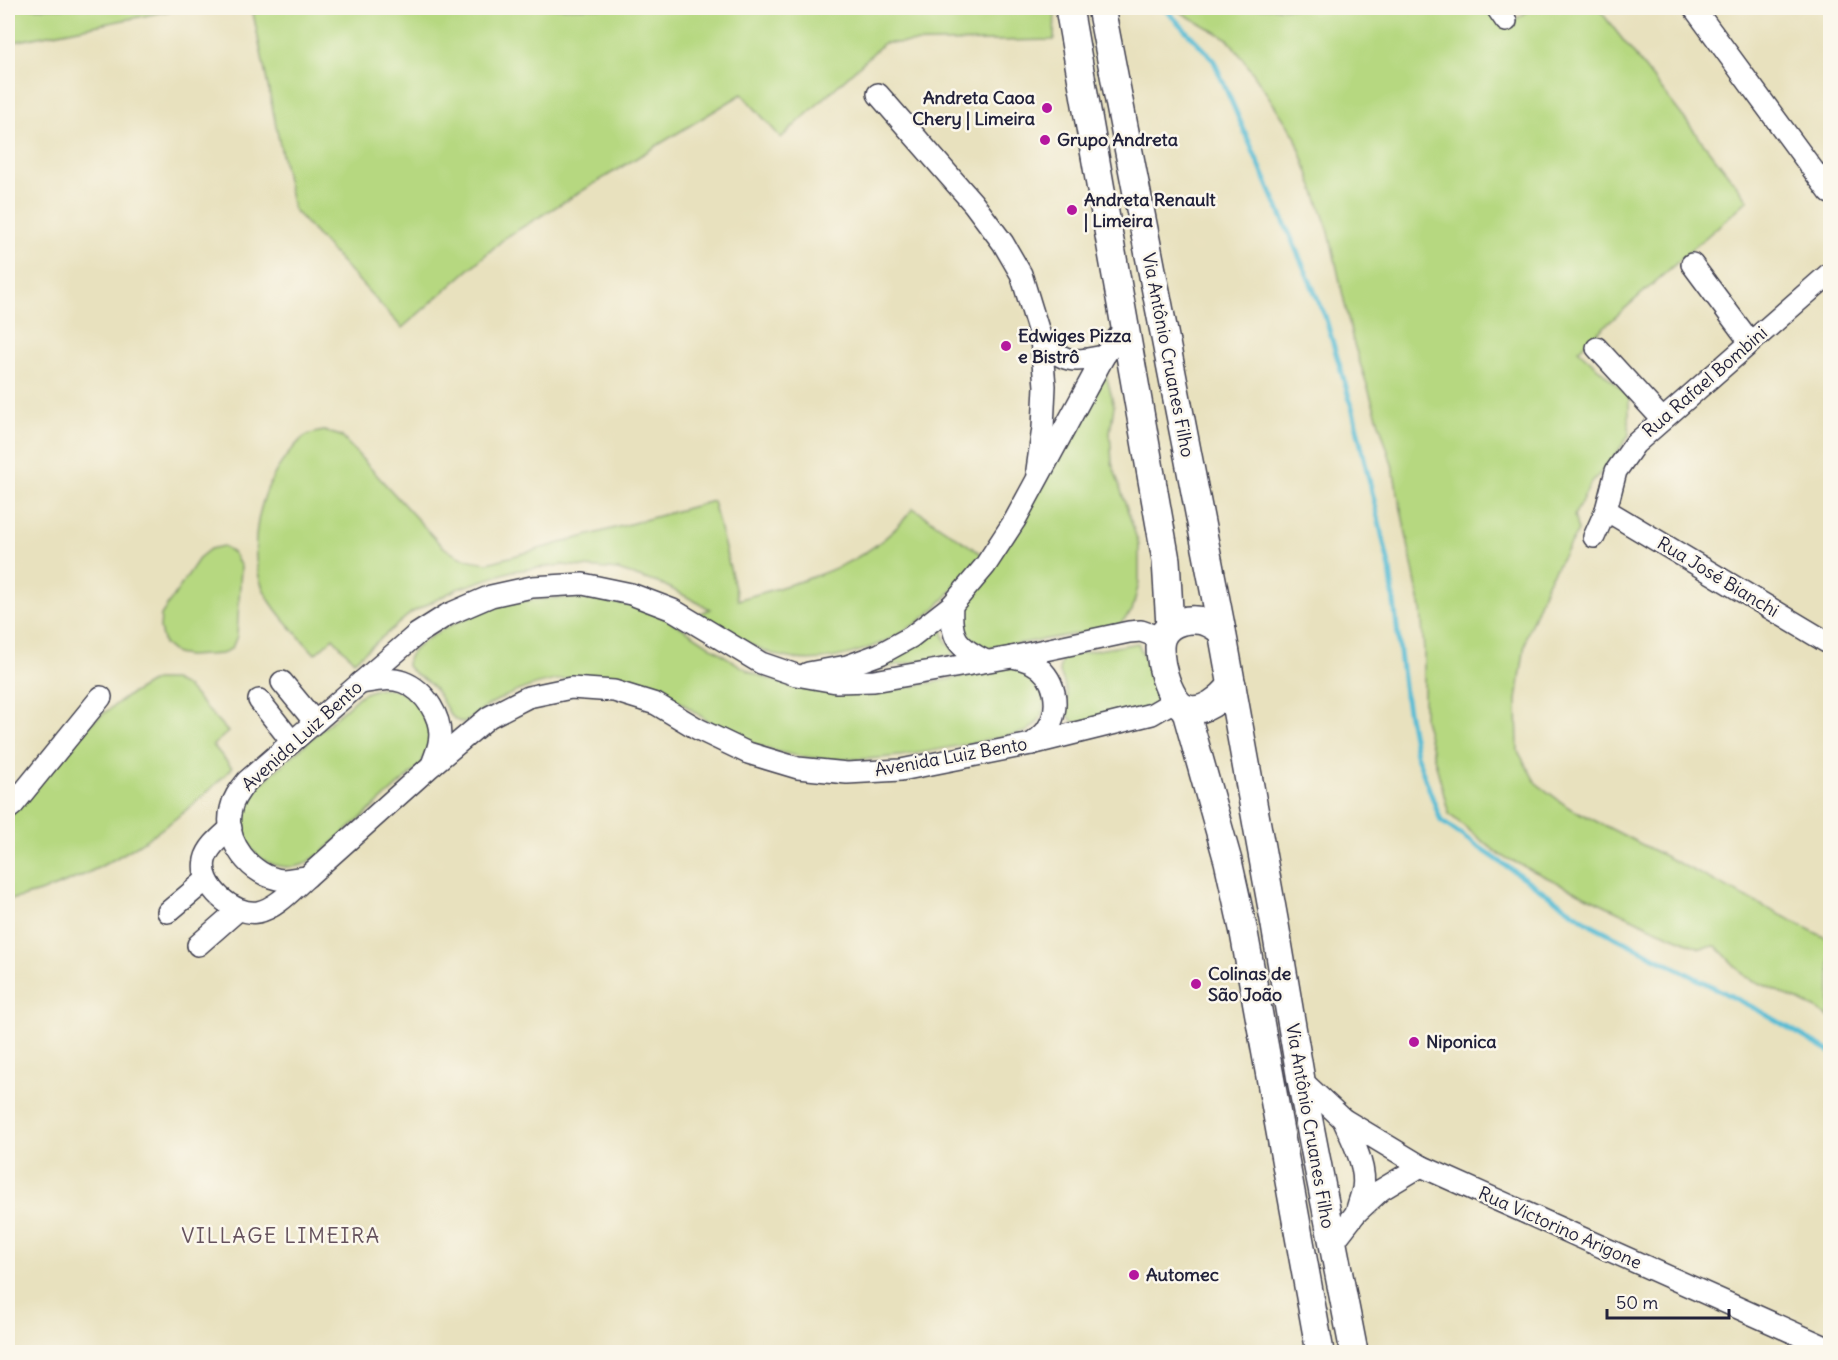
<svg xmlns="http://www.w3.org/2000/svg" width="1838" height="1360" viewBox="0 0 1838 1360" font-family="Delius,sans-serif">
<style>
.green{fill:#b6d880;stroke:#6c7d5e;stroke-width:1.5}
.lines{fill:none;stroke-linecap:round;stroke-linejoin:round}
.stream{stroke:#56bcd4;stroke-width:5}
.minor-casing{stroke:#403f4f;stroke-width:24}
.major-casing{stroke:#403f4f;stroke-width:30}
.minor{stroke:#fff;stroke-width:21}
.major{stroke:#fff;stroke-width:27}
.poi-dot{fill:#b5179e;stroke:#fbf7ec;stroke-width:2}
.labels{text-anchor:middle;stroke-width:5;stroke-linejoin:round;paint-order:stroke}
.poi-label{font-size:18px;font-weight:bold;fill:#22223b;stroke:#fbf7ec;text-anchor:start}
.street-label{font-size:18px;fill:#22223b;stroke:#fbf7ec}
.quarter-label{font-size:21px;letter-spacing:1.5px;fill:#65525d;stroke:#fbf7ec}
</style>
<rect width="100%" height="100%" fill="#fbf7ec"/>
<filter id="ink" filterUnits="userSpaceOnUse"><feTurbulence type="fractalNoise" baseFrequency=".0167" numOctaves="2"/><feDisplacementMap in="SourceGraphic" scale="12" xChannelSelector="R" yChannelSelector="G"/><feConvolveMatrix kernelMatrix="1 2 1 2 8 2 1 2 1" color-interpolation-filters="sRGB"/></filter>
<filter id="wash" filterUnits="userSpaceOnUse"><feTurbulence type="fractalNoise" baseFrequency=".008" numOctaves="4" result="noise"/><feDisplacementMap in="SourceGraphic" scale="24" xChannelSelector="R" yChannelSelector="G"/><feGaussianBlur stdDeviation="1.35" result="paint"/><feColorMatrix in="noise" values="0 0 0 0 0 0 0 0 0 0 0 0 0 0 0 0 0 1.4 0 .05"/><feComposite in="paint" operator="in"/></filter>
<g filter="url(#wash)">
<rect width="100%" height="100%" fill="#e8e1be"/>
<g class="green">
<path d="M8,8H184L8,43Z"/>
<path d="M252,8H1055L1054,40L884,43L781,138L742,94L506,237L402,328L293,209Z"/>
<path d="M1173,8H1486L1503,27L1533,8H1598L1748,200L1578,350L1629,396V435L1610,463L1591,483L1574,516L1578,531L1548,581L1526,637L1517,700L1518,751L1536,783L1568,807L1830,940V1018L1815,1008L1746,977L1716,946L1700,948L1657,930L1500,855L1449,814L1424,719V651L1421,609L1392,464L1353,341L1329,232L1295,136L1249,67L1228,39Z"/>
<path d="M1105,370L1114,406L1110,432L1112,463L1139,545V583L1132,611L1117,627L988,649C976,642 959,632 961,615C962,610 965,604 967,600Z"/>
<path d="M324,431L341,436L440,544C456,558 467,560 488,563L713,501L738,600C803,580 871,567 913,508L983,555C968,572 953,590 937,606C899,643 828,671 776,655C748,646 724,629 698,614L710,609L664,585L618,570L562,565L512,571L457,589L411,613L354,661L333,638L315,654C295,631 267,607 259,577C249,535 262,484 290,452C295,446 300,439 306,436C311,433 319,432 324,431Z"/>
<path d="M223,546L234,554L241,567L237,636L232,648L222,654L188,656L176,654L164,644L160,629L161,615L200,557L210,549Z"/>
<path d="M552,598C593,598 634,601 672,622C698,636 722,656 749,671C761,677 778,682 792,686C860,705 940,680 1008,666C1012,667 1018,667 1022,668C1043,676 1050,701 1040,719C1037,724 1031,728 1026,732C953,746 880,767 805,757C777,754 739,740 715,726C701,717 688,706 673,698C616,667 550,672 494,702C484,708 474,716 464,723C445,719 445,697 430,684C422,677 414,675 407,666C407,660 409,655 414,650C434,630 486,607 515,602C527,600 540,599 552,598Z"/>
<path d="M940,623L945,640L956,654L860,672Z"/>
<path d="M1138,643L1165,707L1074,723L1066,713C1069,696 1066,686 1059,670L1062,660L1069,655Z"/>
<path d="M155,680H173L187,687L228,732L213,745L232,768C174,828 90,884 8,900V818L92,722L126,697Z"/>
<path d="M379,688C385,689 392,689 398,691C420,698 435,725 428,747C426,753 423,759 421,765L318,856C313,858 308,863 302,865C293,868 283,867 275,865C249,857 237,831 244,806C246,800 251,795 254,790L362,694Z"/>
</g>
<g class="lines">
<path class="stream" d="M1159,8L1167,11L1213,59L1325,316L1353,411L1390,569L1405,694L1416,754L1441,821L1592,925L1760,1011L1830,1052"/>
</g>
</g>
<g filter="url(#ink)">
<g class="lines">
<defs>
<g id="minor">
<path d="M1497,8L1506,21"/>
<path d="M1694,8L1830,193"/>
<path d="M878,94L973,203L1003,243L1021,274L1041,339L1045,386L1043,428L1037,470"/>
<path d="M1692,264L1750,342"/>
<path d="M1041,339C1064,363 1071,363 1104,356"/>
<path d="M1597,348L1662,419"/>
<path d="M1606,510L1830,644"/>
<path d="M1594,537L1606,510L1616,471L1635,444L1830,273"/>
<path d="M952,605C950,638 957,647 986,661"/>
<path d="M1161,638L1141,631L1129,632L1012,657L874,681L836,682L796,675L761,663L673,610L631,594L583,584L532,587L491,596L447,615L417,634L247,781C240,790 233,798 231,809C223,841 251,877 283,880C291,880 300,877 307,877L431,766L489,717L528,697L571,688L614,691L656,704L698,729L748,753L798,768L847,773L901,770L1031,744L1152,714L1176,700"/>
<path d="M1012,657C1018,658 1025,660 1030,662C1057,675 1062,709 1046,731C1042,736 1036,740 1032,744"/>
<path d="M808,673L847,666L880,654L911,637L952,605L985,566L1015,520L1104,356L1125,328"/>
<path d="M282,682L315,722"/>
<path d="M360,683C374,681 389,677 403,682C425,690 444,719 439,743C438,750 434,758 432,765"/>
<path d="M259,700L292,742"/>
<path d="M8,809L13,805L101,697"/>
<path d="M231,828C221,837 208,847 205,860C199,886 234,916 258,912C277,908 293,889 307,877"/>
<path d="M168,912L206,880"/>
<path d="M198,945L238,910"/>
<path d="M1301,1080L1343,1119L1421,1166L1830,1349"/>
<path d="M1343,1119C1352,1140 1367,1166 1363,1189C1361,1197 1358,1205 1356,1213"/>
<path d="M1332,1244L1356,1213L1381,1190L1421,1166"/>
</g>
<g id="major">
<path d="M1069,8L1166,560L1170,626"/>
<path d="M1101,8L1222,631L1275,925L1301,1080L1354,1352"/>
<path d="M1222,631C1217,628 1212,624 1206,622C1191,617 1169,621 1162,637C1155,653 1168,701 1185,708C1203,715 1222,698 1232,685"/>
<path d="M1185,708L1228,861L1244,933L1320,1352"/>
</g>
</defs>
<use href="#minor" class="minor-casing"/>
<use href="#major" class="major-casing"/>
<use href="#minor" class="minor"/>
<use href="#major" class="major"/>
</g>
</g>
<g class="poi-dot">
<circle cx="1047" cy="108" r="6"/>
<circle cx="1045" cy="140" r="6"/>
<circle cx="1072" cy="210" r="6"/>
<circle cx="1006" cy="346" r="6"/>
<circle cx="1196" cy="984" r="6"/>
<circle cx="1414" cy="1042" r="6"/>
<circle cx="1134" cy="1275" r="6"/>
</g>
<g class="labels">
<g class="poi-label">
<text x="1035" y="104" text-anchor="end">Andreta Caoa<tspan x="1035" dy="21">Chery | Limeira</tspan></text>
<text x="1057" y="146">Grupo Andreta</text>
<text x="1084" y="206">Andreta Renault<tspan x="1084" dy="21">| Limeira</tspan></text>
<text x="1018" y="342">Edwiges Pizza<tspan x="1018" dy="21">e Bistrô</tspan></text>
<text x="1208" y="980">Colinas de<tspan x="1208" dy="21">São João</tspan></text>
<text x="1426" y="1048">Niponica</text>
<text x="1146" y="1281">Automec</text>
</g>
<g class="street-label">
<text transform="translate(1168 355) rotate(79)" y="6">Via Antônio Cruanes Filho</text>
<text transform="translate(1705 382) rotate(-41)" y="6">Rua Rafael Bombini</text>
<text transform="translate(1718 577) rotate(31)" y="6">Rua José Bianchi</text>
<text transform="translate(302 736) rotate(-42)" y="6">Avenida Luiz Bento</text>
<text transform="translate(951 757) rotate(-10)" y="6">Avenida Luiz Bento</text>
<text transform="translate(1310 1126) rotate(80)" y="6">Via Antônio Cruanes Filho</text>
<text transform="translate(1560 1228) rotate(24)" y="6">Rua Victorino Arigone</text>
</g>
<g class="quarter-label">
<text x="281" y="1243">VILLAGE LIMEIRA</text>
</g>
</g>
<rect width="1838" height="1360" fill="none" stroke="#fbf7ec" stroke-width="30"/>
<path d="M1607 1309v9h122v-9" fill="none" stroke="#22223b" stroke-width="3"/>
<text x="1616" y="1309" font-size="18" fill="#22223b" stroke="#fbf7ec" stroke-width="4.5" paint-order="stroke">50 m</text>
</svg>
